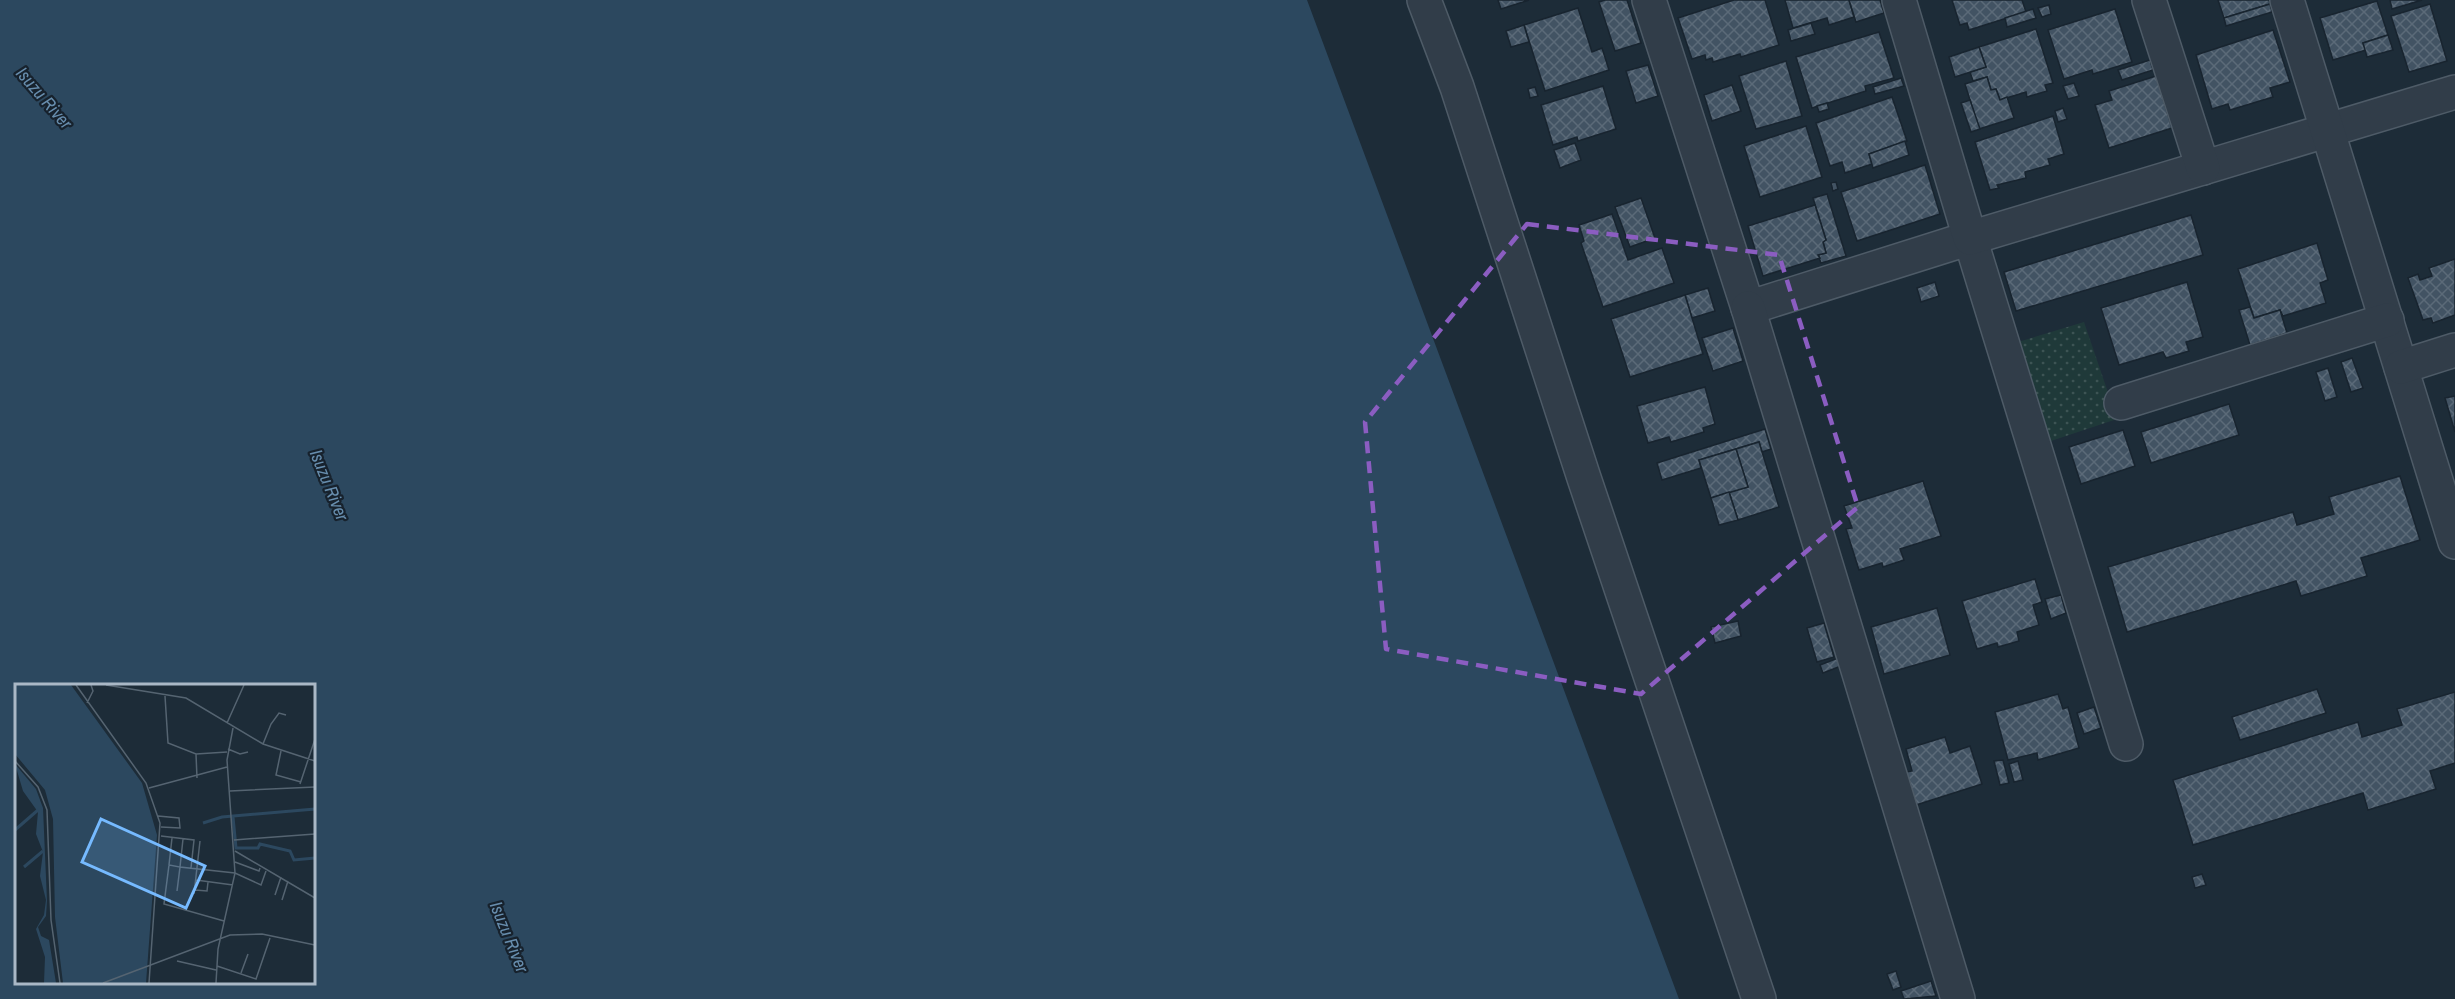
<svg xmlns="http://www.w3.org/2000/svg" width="2455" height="999" viewBox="0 0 2455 999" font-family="'Archivo Narrow',sans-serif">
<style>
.park{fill:url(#park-dots)}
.water{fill:#2c485f;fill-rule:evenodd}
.building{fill:url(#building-cross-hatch);stroke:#18242f;stroke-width:1.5}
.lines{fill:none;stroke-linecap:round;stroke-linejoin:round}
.minor-casing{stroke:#4e5b67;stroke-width:36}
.minor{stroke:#313d49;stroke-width:33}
.marked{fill:none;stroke:#8b5dc1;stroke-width:4.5;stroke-dasharray:12 8;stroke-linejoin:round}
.labels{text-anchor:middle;stroke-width:4.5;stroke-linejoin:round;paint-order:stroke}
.water-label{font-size:18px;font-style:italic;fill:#678dad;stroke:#17222d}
.inset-river{fill:none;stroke:#2c485f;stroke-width:3}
.inset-road{fill:none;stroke:#556471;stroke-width:1.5}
.view{fill:#76baff;fill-opacity:0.15;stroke:#76baff;stroke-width:3}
.inset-edge{fill:none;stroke:#aab8c6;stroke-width:3}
</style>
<defs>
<pattern id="park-dots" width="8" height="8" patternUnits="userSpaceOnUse" patternTransform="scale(1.5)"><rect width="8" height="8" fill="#1f3939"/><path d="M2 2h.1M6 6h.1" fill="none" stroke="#3d5454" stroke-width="1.8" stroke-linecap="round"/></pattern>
<pattern id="building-cross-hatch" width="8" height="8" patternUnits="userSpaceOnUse" patternTransform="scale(1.5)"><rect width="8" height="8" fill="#425363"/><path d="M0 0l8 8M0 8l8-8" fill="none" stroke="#5b6a78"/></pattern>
</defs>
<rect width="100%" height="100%" fill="#1d2c38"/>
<path class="park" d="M2084,322L2117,419L2048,442L2018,342Z"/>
<path class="water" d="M0,0H1307L1679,999H0ZM16,686H314V982H16Z"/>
<g class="building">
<path d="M1498,0H1529L1501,9Z"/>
<path d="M1605,0H1627L1641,43L1615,51L1599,2Z"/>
<path d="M1734,0H1765L1779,45L1741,57L1740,54L1713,62L1712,58L1706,60L1705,55L1692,59L1678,18Z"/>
<path d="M1785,0H1849L1854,17L1829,25L1827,18L1793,28Z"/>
<path d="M1849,0H1880L1884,13L1856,22Z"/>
<path d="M1952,0H2022L2026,12L1969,30L1967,23L1960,25Z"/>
<path d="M2218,0H2269L2270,4L2224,18Z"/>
<path d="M2390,0H2422L2392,9Z"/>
<path d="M2377,1L2388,35L2363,43L2366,50L2333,60L2320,18Z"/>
<path d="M2270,4L2272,12L2226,26L2224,18Z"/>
<path d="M2430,4L2447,61L2409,72L2391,16Z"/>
<path d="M2049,5L2051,14L2042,17L2038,8Z"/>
<path d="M1578,8L1592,52L1602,48L1609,70L1545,91L1524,25Z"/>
<path d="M2033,9L2036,18L2007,27L2005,18Z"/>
<path d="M2115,9L2132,62L2093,74L2092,70L2064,79L2048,30Z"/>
<path d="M1811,23L1815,34L1791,41L1788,30Z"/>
<path d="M1524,25L1529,42L1511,47L1506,31Z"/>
<path d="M2036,29L2053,83L2045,85L2047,91L2027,97L2026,92L2000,100L1996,89L1991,90L1987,77L1973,81L1970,72L1986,67L1979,47Z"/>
<path d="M2273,30L2290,82L2270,88L2273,97L2230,110L2228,104L2212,109L2196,55Z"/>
<path d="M1879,32L1894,78L1865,86L1866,91L1812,108L1796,57Z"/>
<path d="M2388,35L2393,50L2367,57L2363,43Z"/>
<path d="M1979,47L1986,67L1955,77L1949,57Z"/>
<path d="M2150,60L2153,70L2122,80L2118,70Z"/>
<path d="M1786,61L1802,116L1756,129L1739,76Z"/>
<path d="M1648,65L1658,96L1636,103L1626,71Z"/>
<path d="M2156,76L2172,128L2109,148L2095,105L2112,100L2109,91Z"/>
<path d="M1987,77L1991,90L1996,89L2000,100L2007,97L2014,118L1979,129L1965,84Z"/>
<path d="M1901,78L1904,86L1875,94L1873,87Z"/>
<path d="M2074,83L2079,96L2068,99L2063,86Z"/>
<path d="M1732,85L1741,111L1712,121L1704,95Z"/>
<path d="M1603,86L1616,129L1578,141L1577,137L1553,145L1541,105Z"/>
<path d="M1535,87L1538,96L1530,98L1528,89Z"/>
<path d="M1892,97L1907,141L1869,154L1872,164L1845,173L1842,162L1830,166L1816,123Z"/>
<path d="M1970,100L1980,129L1971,132L1961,103Z"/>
<path d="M1827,103L1829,109L1819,112L1817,106Z"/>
<path d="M2063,108L2067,119L2058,122L2055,111Z"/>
<path d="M2053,116L2064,154L2048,159L2050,165L2025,172L2026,178L1997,185L1999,188L1990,190L1975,142Z"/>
<path d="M1806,126L1822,177L1760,197L1744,146Z"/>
<path d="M1905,141L1909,155L1873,168L1869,154Z"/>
<path d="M1575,143L1581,160L1560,168L1554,150Z"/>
<path d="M1925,165L1940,214L1857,241L1841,192Z"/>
<path d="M1836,182L1838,189L1833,191L1831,183Z"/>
<path d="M1827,194L1846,256L1821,263L1818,255L1826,253L1823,242L1826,240L1813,198Z"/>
<path d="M1641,198L1655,238L1630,247L1615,207Z"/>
<path d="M1815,205L1826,240L1823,242L1826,253L1818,255L1820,258L1763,276L1748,226Z"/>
<path d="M1612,214L1628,260L1662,248L1674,283L1603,307L1581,243L1584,241L1579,225Z"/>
<path d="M2191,215L2203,255L2016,311L2004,272Z"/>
<path d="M2317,243L2328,280L2320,283L2326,303L2283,316L2280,310L2254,318L2238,269Z"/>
<path d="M2455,259V315L2433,323L2431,318L2423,320L2408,278L2418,274L2420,280L2432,276L2429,268Z"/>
<path d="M1935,282L1939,296L1921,302L1917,288Z"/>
<path d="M2187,282L2203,337L2186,342L2189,351L2166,358L2163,352L2119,365L2101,308Z"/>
<path d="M1708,288L1715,311L1692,318L1685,295Z"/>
<path d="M1685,295L1703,354L1630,377L1611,319Z"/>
<path d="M2250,307L2254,318L2280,310L2287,333L2250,345L2239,310Z"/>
<path d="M1733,328L1743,361L1713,371L1702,338Z"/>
<path d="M2352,358L2363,388L2351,392L2341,362Z"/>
<path d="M2328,368L2337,397L2325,401L2316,372Z"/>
<path d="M1705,387L1715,424L1703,428L1704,432L1671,442L1669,437L1648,443L1637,406Z"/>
<path d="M2455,396V432L2445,398Z"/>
<path d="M2229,404L2239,435L2151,463L2141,432Z"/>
<path d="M1765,429L1771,449L1762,452L1759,442L1699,460L1701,468L1662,480L1657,463Z"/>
<path d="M2123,430L2135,466L2081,484L2069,447Z"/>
<path d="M1759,442L1779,507L1738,520L1729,492L1748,487L1736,449Z"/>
<path d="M1736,449L1748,487L1711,498L1699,460Z"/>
<path d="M2400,476L2420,540L2361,558L2367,576L2301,596L2296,581L2127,632L2108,567L2293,512L2297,525L2334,514L2329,497Z"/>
<path d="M1923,481L1941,536L1900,549L1904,560L1883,567L1882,563L1859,570L1846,529L1852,528L1844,506Z"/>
<path d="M1729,492L1738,520L1719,525L1711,498Z"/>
<path d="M2035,579L2042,602L2033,605L2039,625L2017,632L2019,641L1998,647L1997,643L1977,649L1962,601Z"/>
<path d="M2061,595L2066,613L2051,619L2045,599Z"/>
<path d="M1937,608L1950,655L1884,674L1871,627Z"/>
<path d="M1738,621L1741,636L1715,643L1711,627Z"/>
<path d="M1824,623L1834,657L1817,662L1807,628Z"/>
<path d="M1838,658L1841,666L1823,673L1820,665Z"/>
<path d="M2317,689L2326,713L2240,740L2232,717Z"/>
<path d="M2455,692V763L2430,771L2436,789L2368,810L2363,793L2193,845L2173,780L2358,722L2362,737L2402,725L2397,709Z"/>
<path d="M2058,694L2063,709L2068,707L2079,748L2038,760L2037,753L2008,760L1995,712Z"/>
<path d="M2094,707L2101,728L2084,734L2077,713Z"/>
<path d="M1945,737L1950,753L1970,746L1982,784L1916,805L1906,772L1912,771L1906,749Z"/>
<path d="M2003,760L2009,783L2000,785L1994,761Z"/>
<path d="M2018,761L2023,780L2014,782L2009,764Z"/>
<path d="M2202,874L2206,885L2195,888L2192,877Z"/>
<path d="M1896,971L1901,987L1893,990L1887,974Z"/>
<path d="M1931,981L1936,996L1904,999L1901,991Z"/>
</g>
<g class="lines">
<defs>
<g id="minor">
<path d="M1424,0L1457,87L1584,478L1759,999"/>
<path d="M1649,0L1748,308L1970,238L2126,744"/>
<path d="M1899,0L1970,238L2455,92"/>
<path d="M2149,0L2203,168"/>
<path d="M2287,0L2455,542"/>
<path d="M1748,308L1958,999"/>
<path d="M2401,367L2455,350"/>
<path d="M2121,403L2387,320"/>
</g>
</defs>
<use href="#minor" class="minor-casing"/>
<use href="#minor" class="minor"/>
</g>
<path class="marked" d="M1527,224L1779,255L1858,507L1641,694L1386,649L1365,422Z"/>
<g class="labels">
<g class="water-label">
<text transform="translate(44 98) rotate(49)" y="6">Isuzu River</text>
<text transform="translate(329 485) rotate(68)" y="6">Isuzu River</text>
<text transform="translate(509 937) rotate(68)" y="6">Isuzu River</text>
</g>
</g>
<g transform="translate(15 684)">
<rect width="300" height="300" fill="#1d2c38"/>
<path d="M0,1H56L127,99L142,151L131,299H48L40,233L38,135L30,106L0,70ZM0,80L21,105L28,124L32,217L31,232L23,243L26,252L34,256L41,299H29L30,273L21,245L29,231L31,216L25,192L28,168L21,150L23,128L8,107Z" fill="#2c485f"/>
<path class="inset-river" d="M218,133L221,164H243L245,160L275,167L279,176L300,174M188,139L207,133L300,125M0,146L23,126M9,183L28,167"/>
<path class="inset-road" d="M61,1L131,99L145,139L134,299M91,1L171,14L248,60L300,77M150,12L153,59L181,70L212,68M72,19L78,7L76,1M212,39L229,1M248,60L256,40L264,29L271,31M213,65L225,70L233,68M266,67L261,91L286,98M181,70L182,94M0,77L23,103L32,126L36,236L45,299M285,100L300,55M134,104L212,83M215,107L300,103M143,132L164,134L165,144L146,143M146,152L179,156L176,184M157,154L154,181L165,183L162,207M168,155L165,183L220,189L246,201L251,187M219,156L300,150M220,167L300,214M220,178L244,187L245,184M154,181L149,220L209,237M181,196L218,201M180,206L192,207L193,198M179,210L185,157M260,211L266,193M267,216L273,197M162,277L201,286M202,282L241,295L255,254M226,289L233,270M88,299L215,251L247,250L300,261M201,299L203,265L220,189L212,76L218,44"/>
<path class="view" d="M86,135L190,182L171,224L67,178Z"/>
<rect width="300" height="300" class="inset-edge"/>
</g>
</svg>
